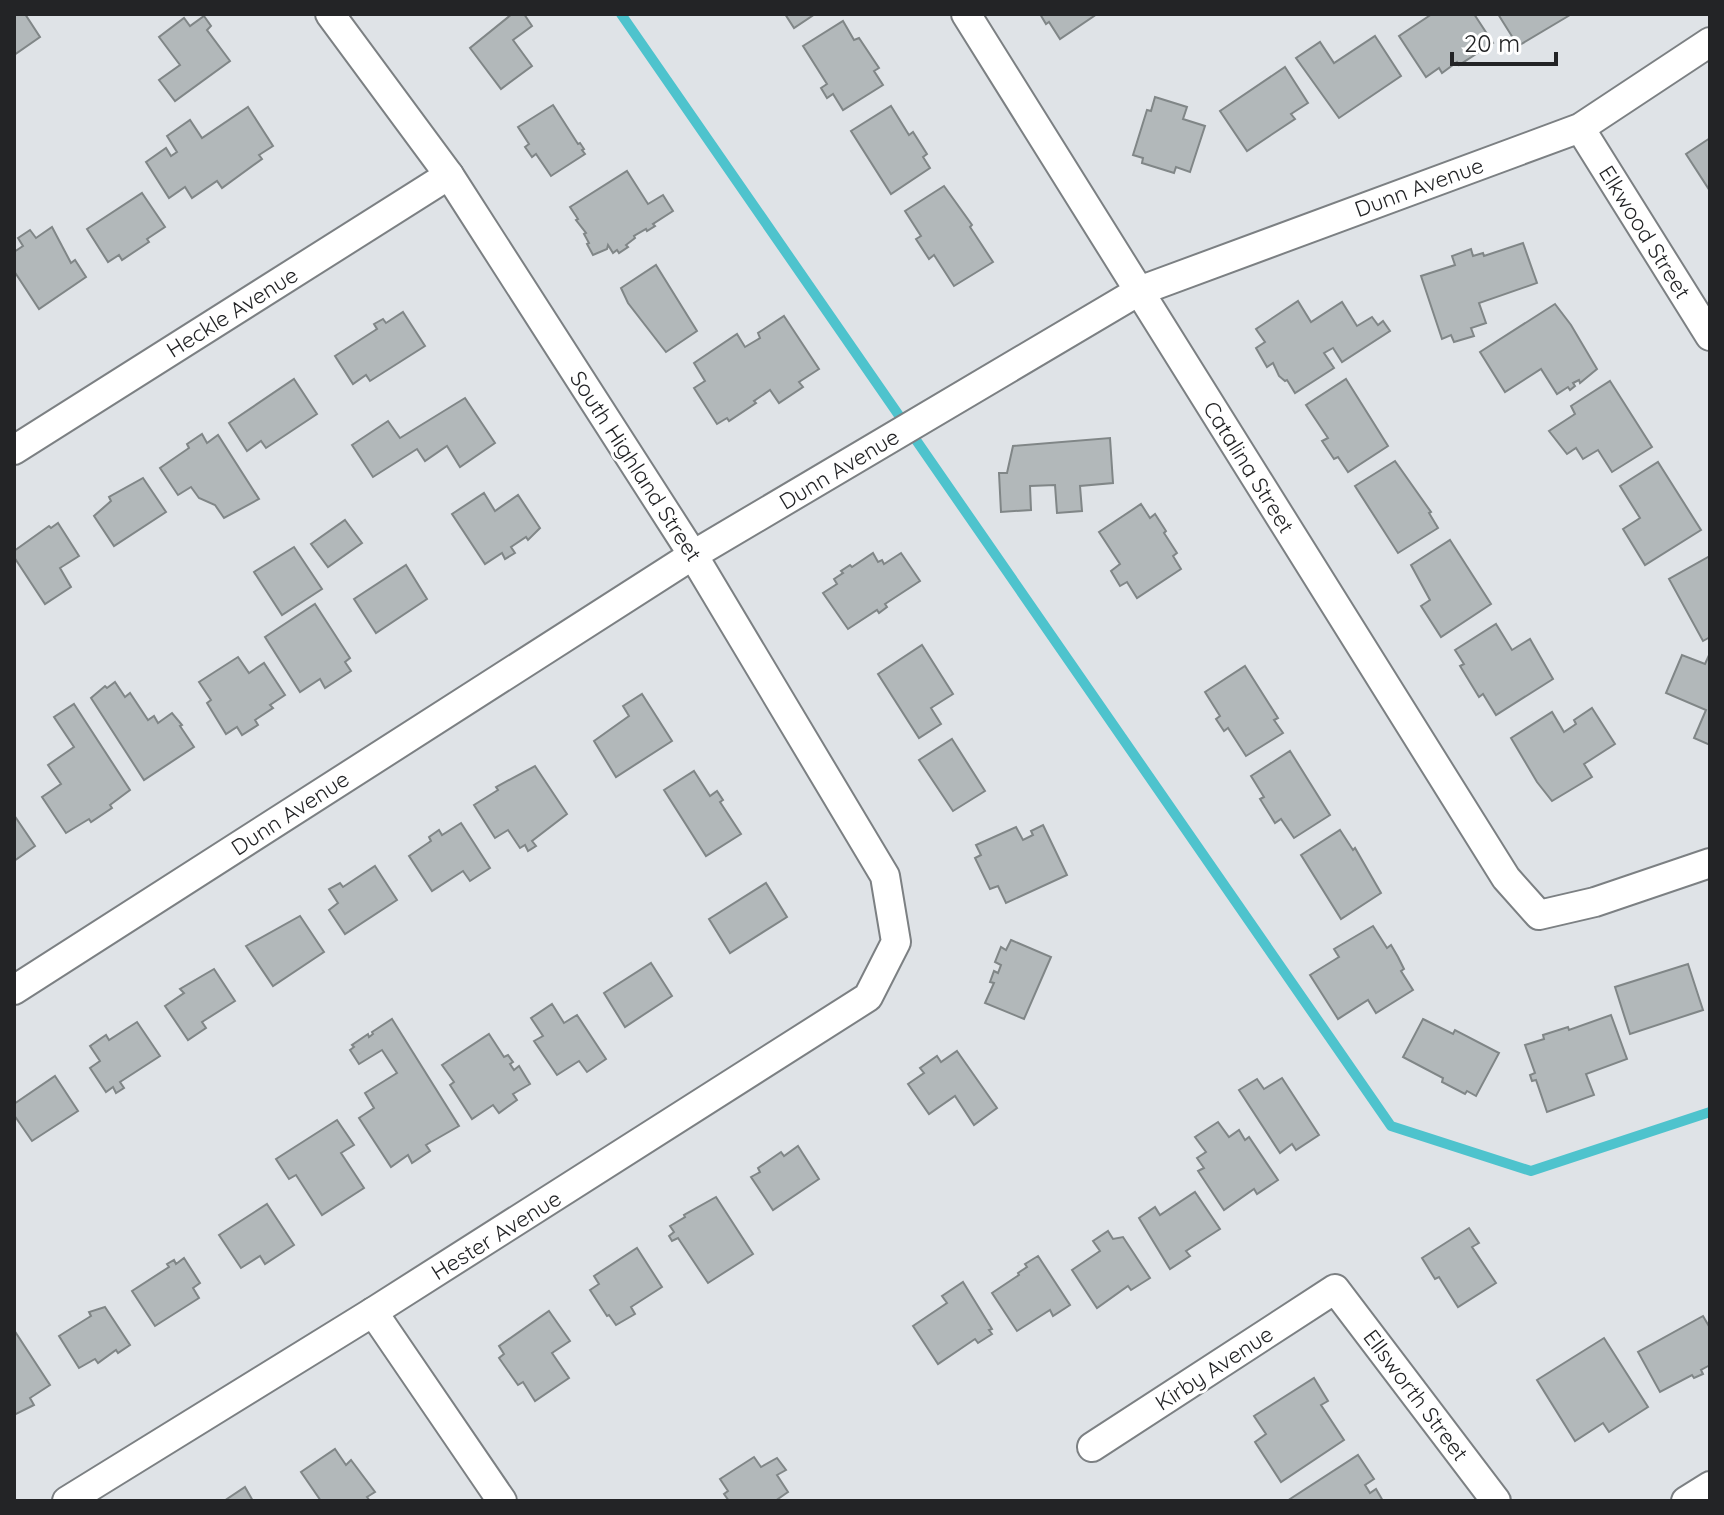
<svg xmlns="http://www.w3.org/2000/svg" width="1724" height="1515" viewBox="0 0 1724 1515" font-family="Quicksand,sans-serif">
<style>
.lines{fill:none;stroke-linecap:round;stroke-linejoin:round}
.stream{stroke:#4ec3cd;stroke-width:10}
.building{fill:#b2b8ba;stroke:#808687;stroke-width:2}
.street-casing{stroke:#7c8083;stroke-width:32}
.street{stroke:#fff;stroke-width:28}
.labels{text-anchor:middle;stroke-width:6;stroke-linejoin:round;paint-order:stroke}
.street-label{font-size:22px;fill:#232426;stroke:#fff}
</style>
<rect width="100%" height="100%" fill="#dfe3e7"/>
<g class="lines">
<path class="stream" d="M621,14L1391,1126L1531,1171L1710,1112"/>
</g>
<g class="building">
<path d="M14,14H25L40,37L14,55Z"/>
<path d="M512,14H524L532,26L513,40L532,66L501,89L470,48Z"/>
<path d="M785,14H815L794,28Z"/>
<path d="M1040,14H1097L1060,39L1049,22L1046,24Z"/>
<path d="M1432,14H1474L1493,43L1459,65L1457,62L1442,73L1439,68L1426,77L1399,36Z"/>
<path d="M1498,14H1570V15L1518,46Z"/>
<path d="M204,16L211,26L207,30L230,61L175,101L159,80L180,65L159,37L184,18L190,26Z"/>
<path d="M843,21L854,40L859,38L879,68L874,71L883,85L843,110L833,94L827,98L821,88L827,84L803,46Z"/>
<path d="M1375,36L1401,76L1339,118L1296,58L1320,42L1334,63Z"/>
<path d="M1285,67L1308,103L1291,114L1295,119L1247,151L1220,111Z"/>
<path d="M1155,97L1187,107L1183,119L1205,126L1190,172L1176,167L1174,173L1142,163L1143,158L1133,155L1147,110L1151,111Z"/>
<path d="M553,105L578,144L580,143L584,149L582,150L585,154L551,176L536,154L532,157L525,147L529,144L518,127Z"/>
<path d="M891,106L909,135L913,132L927,154L923,157L930,168L891,194L851,131Z"/>
<path d="M248,107L273,146L259,155L262,159L222,188L217,181L192,198L185,187L169,198L146,162L166,148L171,156L177,152L167,136L190,120L202,138Z"/>
<path d="M1710,138V191L1686,154Z"/>
<path d="M627,171L648,204L663,195L673,211L653,224L655,226L647,231L646,229L634,236L635,238L626,245L628,247L619,253L617,250L613,253L608,245L607,249L593,255L587,244L589,243L584,234L586,233L576,220L578,219L570,207Z"/>
<path d="M944,186L972,225L970,227L993,262L954,286L934,255L929,259L916,239L921,236L905,211Z"/>
<path d="M142,193L165,227L147,239L149,242L122,260L119,255L108,262L87,229Z"/>
<path d="M52,227L71,263L75,260L86,277L39,309L14,271V252L23,246L18,238L30,230L36,238Z"/>
<path d="M1523,243L1537,283L1479,303L1486,323L1471,328L1474,336L1454,342L1451,335L1442,339L1421,276L1455,265L1452,256L1471,249L1473,256L1483,253L1484,256Z"/>
<path d="M656,265L697,331L666,352L628,303L621,288Z"/>
<path d="M1298,301L1311,322L1342,302L1357,326L1372,317L1378,325L1383,321L1390,331L1342,362L1333,348L1324,353L1334,368L1295,393L1287,380L1285,381L1279,376L1273,363L1267,367L1256,348L1265,342L1256,329Z"/>
<path d="M1555,304L1571,325L1597,369L1580,383L1579,380L1573,383L1575,386L1570,390L1568,387L1557,394L1541,369L1505,392L1480,352Z"/>
<path d="M403,312L425,346L370,381L366,375L353,384L335,356L377,329L374,324L383,319L386,323Z"/>
<path d="M784,316L819,369L799,382L803,387L779,403L770,390L754,401L756,403L729,421L727,418L717,424L694,388L705,381L694,363L737,334L745,347L760,338L758,333Z"/>
<path d="M294,379L317,414L266,448L261,441L247,451L229,423Z"/>
<path d="M1346,379L1388,446L1348,472L1338,457L1334,459L1322,441L1328,438L1306,405Z"/>
<path d="M1610,381L1652,447L1612,472L1598,450L1583,459L1576,448L1567,454L1549,431L1575,414L1571,406Z"/>
<path d="M465,398L495,443L460,467L447,446L425,461L417,449L373,477L352,445L388,421L400,438Z"/>
<path d="M202,434L207,443L218,435L259,499L224,518L215,505L199,498L191,487L178,495L160,468L189,448L187,444Z"/>
<path d="M1110,438L1113,483L1080,486L1082,511L1057,513L1055,485L1030,486L1031,510L1001,512L999,473H1007L1013,446Z"/>
<path d="M1395,461L1431,512L1429,513L1438,528L1398,553L1355,486Z"/>
<path d="M1658,462L1701,530L1645,565L1623,529L1640,518L1620,486Z"/>
<path d="M143,478L166,512L114,546L94,516L111,501L109,497Z"/>
<path d="M484,493L495,511L518,495L540,528L528,540L526,537L511,547L515,553L505,559L502,553L485,564L452,514Z"/>
<path d="M1141,504L1150,518L1155,514L1166,531L1164,533L1177,553L1173,556L1181,569L1137,598L1127,582L1120,586L1111,571L1120,564L1099,532Z"/>
<path d="M345,520L362,543L328,567L311,544Z"/>
<path d="M58,523L79,556L60,568L71,587L45,604L14,557V551L49,526L51,528Z"/>
<path d="M1450,540L1491,604L1441,637L1421,606L1430,600L1411,565Z"/>
<path d="M294,547L322,589L282,615L254,572Z"/>
<path d="M873,553L878,562L882,560L884,564L901,553L920,581L885,604L887,607L879,613L877,610L848,629L823,593L837,584L834,579L843,573L841,571L850,565L852,567Z"/>
<path d="M1710,556V637L1703,641L1669,579Z"/>
<path d="M406,565L427,599L376,633L354,599Z"/>
<path d="M315,604L350,658L345,662L351,671L325,688L320,679L300,692L265,637Z"/>
<path d="M1496,624L1512,650L1530,639L1553,679L1496,715L1483,694L1479,697L1460,666L1464,664L1455,650Z"/>
<path d="M922,645L953,694L931,708L941,724L919,738L878,674Z"/>
<path d="M1710,653V745L1694,738L1706,710L1666,693L1682,655L1705,664Z"/>
<path d="M238,657L249,673L264,663L285,695L270,705L273,708L255,720L258,725L242,735L237,727L226,734L207,703L211,700L199,682Z"/>
<path d="M1245,666L1278,718L1274,720L1283,733L1246,756L1228,728L1224,731L1216,719L1220,716L1205,692Z"/>
<path d="M115,682L125,697L130,693L148,720L154,716L158,723L172,713L182,725L180,726L194,747L144,780L91,698L105,686L107,688Z"/>
<path d="M642,694L672,741L616,777L594,741L629,716L623,706Z"/>
<path d="M74,704L130,790L110,805L112,808L91,822L89,819L66,833L42,797L61,784L48,765L74,747L54,717Z"/>
<path d="M1592,708L1615,744L1584,764L1592,777L1552,801L1537,782L1511,738L1552,712L1564,732L1576,724L1574,720Z"/>
<path d="M952,739L985,791L953,811L919,760Z"/>
<path d="M1290,751L1330,815L1294,838L1281,819L1275,823L1260,799L1264,797L1251,776Z"/>
<path d="M535,766L567,814L532,841L536,846L528,851L525,845L520,848L508,830L495,838L474,805L498,790L496,787Z"/>
<path d="M694,771L710,796L717,791L723,800L720,802L741,834L706,856L664,790Z"/>
<path d="M14,815L35,846L14,861Z"/>
<path d="M461,823L490,868L470,881L463,871L432,891L409,856L431,841L429,837L439,830L442,835Z"/>
<path d="M1043,825L1067,875L1006,903L998,886L990,889L975,858L981,855L976,845L1016,827L1023,840L1033,835L1031,831Z"/>
<path d="M1340,830L1353,850L1355,848L1381,893L1341,919L1301,855Z"/>
<path d="M375,866L397,900L345,934L329,910L338,903L329,889L340,883L343,887Z"/>
<path d="M766,883L787,917L730,953L709,919Z"/>
<path d="M300,916L324,952L273,986L246,946Z"/>
<path d="M1373,926L1387,948L1391,945L1398,957L1404,969L1401,971L1413,990L1376,1013L1368,1000L1338,1019L1310,975L1339,957L1334,949Z"/>
<path d="M1011,940L1051,957L1024,1019L985,1003L994,983L990,982L994,971L998,973L1001,965L995,962L1001,947L1006,950Z"/>
<path d="M651,963L672,996L625,1027L604,993Z"/>
<path d="M1688,964L1703,1010L1630,1034L1615,987Z"/>
<path d="M214,969L235,1001L202,1022L206,1028L188,1040L165,1006L184,993L180,989Z"/>
<path d="M552,1004L564,1023L577,1015L606,1059L587,1072L579,1061L557,1075L534,1041L543,1036L531,1018Z"/>
<path d="M1611,1015L1627,1059L1586,1074L1594,1095L1547,1112L1536,1080L1532,1081L1530,1075L1535,1073L1525,1045L1544,1039L1543,1035L1568,1027L1569,1030Z"/>
<path d="M392,1019L459,1126L426,1145L430,1151L412,1163L408,1155L391,1167L359,1118L374,1108L365,1093L397,1073L382,1050L359,1064L350,1050L354,1047L352,1045L368,1034L369,1037L373,1034L372,1032Z"/>
<path d="M1423,1019L1453,1034L1455,1030L1499,1053L1476,1096L1467,1091L1465,1094L1442,1082L1443,1078L1403,1057Z"/>
<path d="M137,1022L160,1056L120,1082L124,1088L116,1093L113,1087L106,1092L90,1068L100,1061L90,1046L106,1035L109,1040Z"/>
<path d="M489,1034L504,1057L508,1055L513,1062L510,1064L514,1070L519,1066L530,1084L513,1094L517,1100L499,1113L493,1105L472,1119L450,1085L454,1082L442,1065Z"/>
<path d="M957,1051L997,1108L974,1125L955,1096L929,1114L908,1084L924,1073L920,1068L937,1056L941,1062Z"/>
<path d="M55,1076L78,1111L32,1141L14,1115V1104Z"/>
<path d="M1282,1078L1319,1135L1296,1150L1292,1144L1280,1153L1239,1090L1257,1079L1264,1089Z"/>
<path d="M337,1120L354,1145L341,1153L364,1188L322,1215L296,1175L289,1179L276,1159Z"/>
<path d="M1218,1122L1229,1137L1239,1130L1245,1140L1249,1137L1278,1180L1257,1194L1254,1189L1224,1210L1198,1171L1204,1168L1197,1158L1206,1152L1195,1137Z"/>
<path d="M798,1146L819,1179L773,1210L751,1177L760,1172L758,1168L781,1152L784,1156Z"/>
<path d="M1195,1192L1220,1229L1186,1251L1190,1256L1170,1269L1139,1218L1155,1207L1160,1215Z"/>
<path d="M716,1197L753,1254L708,1283L678,1238L672,1241L669,1236L674,1232L670,1226L685,1217L684,1215Z"/>
<path d="M267,1204L294,1245L265,1264L260,1256L241,1268L219,1235Z"/>
<path d="M1469,1228L1479,1243L1472,1247L1496,1283L1458,1307L1439,1277L1435,1279L1422,1258Z"/>
<path d="M1108,1231L1113,1239L1123,1237L1150,1278L1131,1290L1128,1286L1097,1308L1072,1270L1100,1251L1093,1241Z"/>
<path d="M637,1248L662,1287L631,1307L635,1314L616,1325L609,1315L607,1316L590,1290L599,1284L594,1276Z"/>
<path d="M1038,1256L1070,1305L1053,1316L1050,1310L1017,1331L992,1293L1019,1275L1018,1273L1027,1267L1025,1264Z"/>
<path d="M184,1258L200,1283L193,1288L199,1298L155,1326L132,1291L169,1267L167,1264L174,1260L176,1264Z"/>
<path d="M963,1282L992,1329L989,1330L992,1334L978,1343L975,1339L938,1364L913,1326L947,1303L942,1296Z"/>
<path d="M105,1307L130,1345L118,1353L116,1350L98,1363L95,1359L79,1368L59,1336L91,1316L89,1312Z"/>
<path d="M549,1311L570,1341L552,1353L569,1378L535,1401L523,1382L518,1385L499,1358L504,1354L499,1346Z"/>
<path d="M1703,1316L1710,1328V1365L1701,1370L1703,1374L1694,1378L1692,1375L1660,1392L1638,1352Z"/>
<path d="M14,1330L50,1385L30,1398L34,1405L14,1415Z"/>
<path d="M1604,1338L1648,1407L1609,1432L1603,1423L1575,1441L1537,1380Z"/>
<path d="M1314,1378L1328,1401L1321,1405L1344,1440L1281,1482L1255,1442L1266,1434L1254,1416Z"/>
<path d="M335,1449L346,1465L351,1460L375,1492L367,1497L370,1501H321L301,1472Z"/>
<path d="M1358,1455L1374,1479L1365,1485L1370,1493L1376,1489L1383,1501H1287Z"/>
<path d="M754,1457L761,1467L777,1458L786,1470L777,1475L788,1492L775,1501H729L724,1494L728,1491L720,1479Z"/>
<path d="M245,1487L253,1501H224Z"/>
</g>
<g class="lines">
<defs>
<g id="street">
<path d="M966,14L1506,878L1539,915L1595,902L1710,863"/>
<path d="M1580,128L1710,336"/>
<path d="M14,450L449,175"/>
<path d="M14,990L693,555L1139,291L1580,128L1710,42"/>
<path d="M373,1312L502,1501"/>
<path d="M1092,1447L1335,1289L1496,1501"/>
<path d="M67,1501L373,1312L868,997L896,942L885,876L693,555L449,175L330,14"/>
<path d="M1686,1501L1710,1486"/>
</g>
</defs>
<use href="#street" class="street-casing"/>
<use href="#street" class="street"/>
</g>
<g class="labels">
<g class="street-label">
<text transform="translate(1419 187) rotate(-20)" y="8">Dunn Avenue</text>
<text transform="translate(1645 232) rotate(58)" y="8">Elkwood Street</text>
<text transform="translate(232 312) rotate(-32)" y="8">Heckle Avenue</text>
<text transform="translate(636 466) rotate(57)" y="8">South Highland Street</text>
<text transform="translate(1249 467) rotate(58)" y="8">Catalina Street</text>
<text transform="translate(839 469) rotate(-31)" y="8">Dunn Avenue</text>
<text transform="translate(290 813) rotate(-33)" y="8">Dunn Avenue</text>
<text transform="translate(496 1235) rotate(-32)" y="8">Hester Avenue</text>
<text transform="translate(1214 1368) rotate(-33)" y="8">Kirby Avenue</text>
<text transform="translate(1416 1395) rotate(53)" y="8">Ellsworth Street</text>
</g>
</g>
<rect width="1724" height="1515" fill="none" stroke="#232426" stroke-width="32"/>
<path d="M1452 52v12h104v-12" fill="none" stroke="#232426" stroke-width="4"/>
<text x="1464" y="52" font-size="24" fill="#232426" stroke="#ffffff" stroke-width="6" paint-order="stroke">20 m</text>
</svg>
